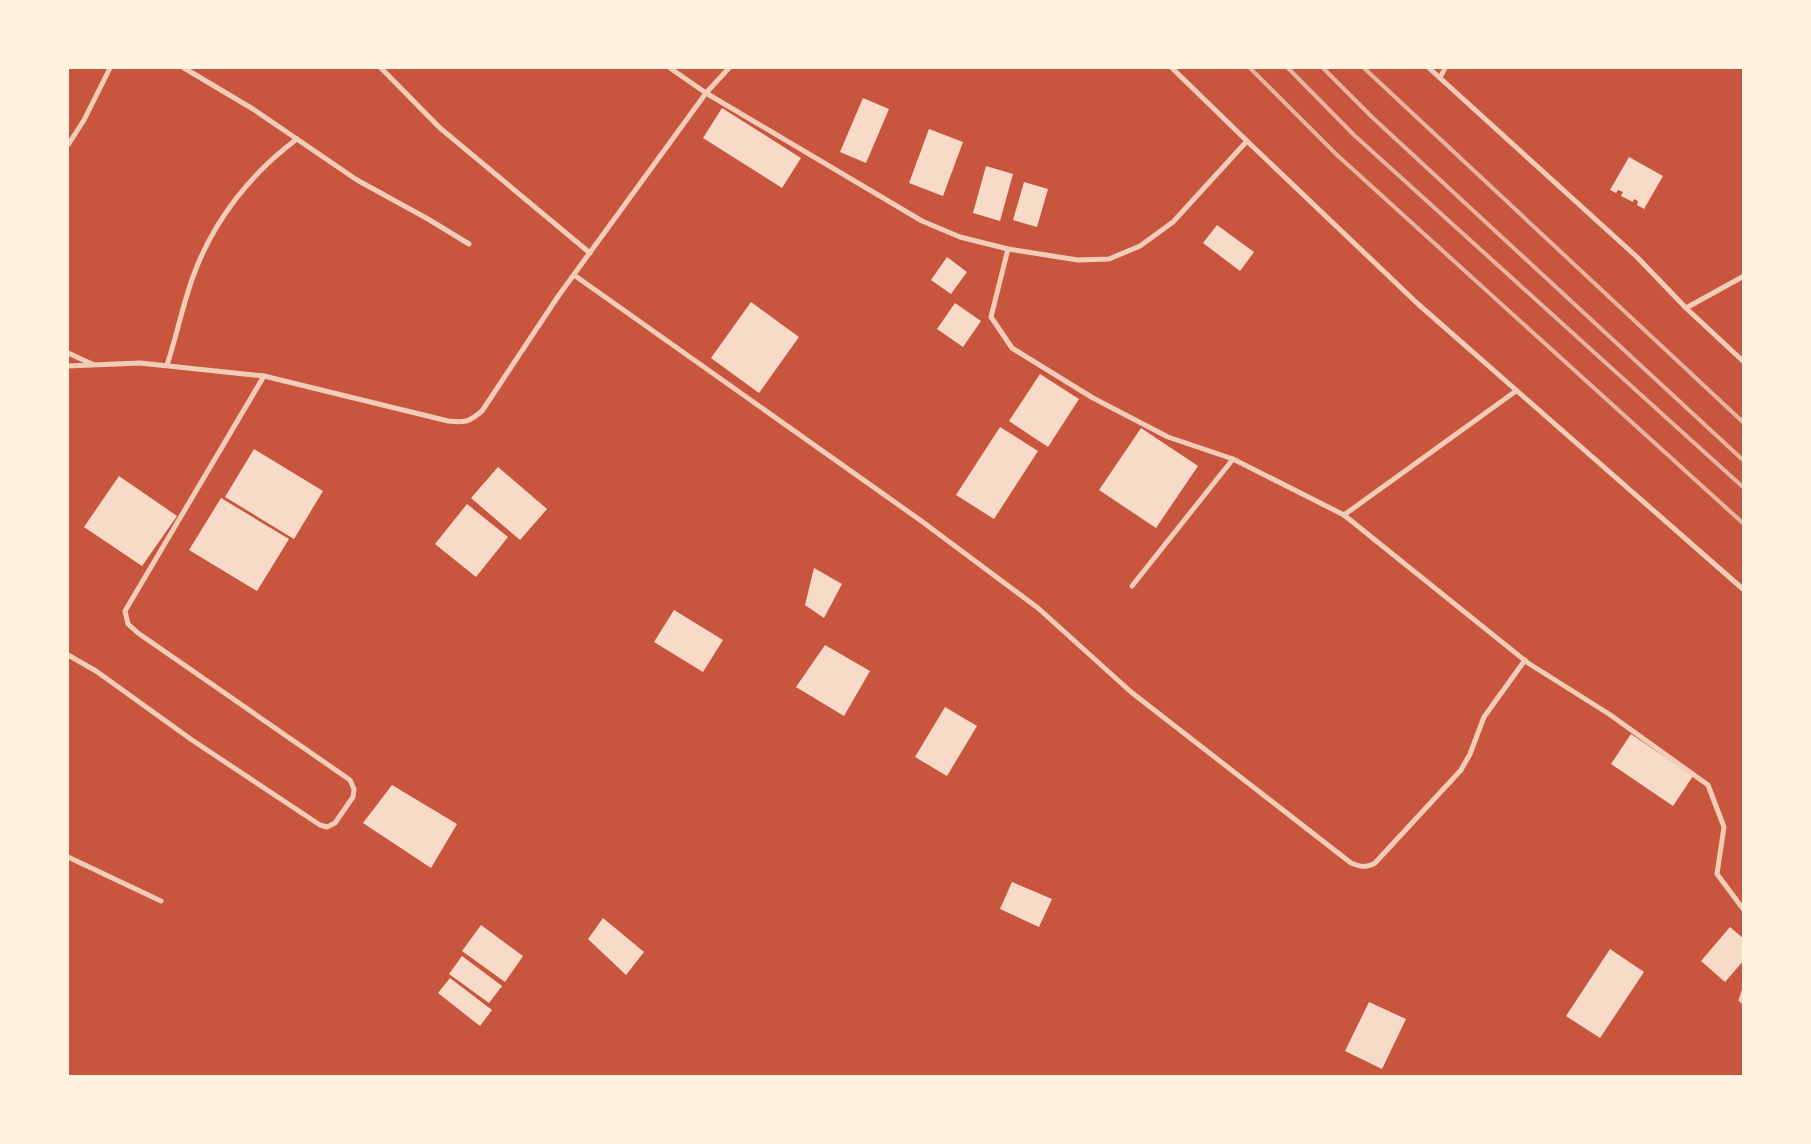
<svg xmlns="http://www.w3.org/2000/svg" width="1811" height="1144" viewBox="0 0 1811 1144" font-family="'Crimson Pro',serif">
<style>
.building{fill:#f7dbc8}
.lines{fill:none;stroke-linecap:round;stroke-linejoin:round}
.minor{stroke:#f1ccb7;stroke-width:5}
.rail{stroke:#e9b49f;stroke-width:4}
</style>
<rect width="100%" height="100%" fill="#c8553d"/>
<g class="building">
<path d="M863,98L889,109L866,163L840,152Z"/>
<path d="M722,108L801,158L782,188L703,138Z"/>
<path d="M929,129L963,142L943,196L909,183Z"/>
<path d="M1629,157L1663,176L1644,209L1637,205L1638,201L1634,199L1633,202L1621,196L1623,192L1618,190L1616,193L1610,190Z"/>
<path d="M986,166L1013,174L1000,221L973,213Z"/>
<path d="M1024,182L1048,189L1037,227L1013,220Z"/>
<path d="M1217,225L1254,252L1240,271L1203,243Z"/>
<path d="M947,257L967,272L951,294L931,280Z"/>
<path d="M751,302L799,337L759,393L711,358Z"/>
<path d="M955,303L981,321L963,347L937,329Z"/>
<path d="M1040,374L1079,399L1048,447L1009,421Z"/>
<path d="M1000,427L1038,451L994,519L956,495Z"/>
<path d="M1141,428L1198,466L1156,528L1099,490Z"/>
<path d="M254,449L323,491L294,539L225,497Z"/>
<path d="M498,467L547,509L520,540L471,498Z"/>
<path d="M119,476L177,516L142,566L84,527Z"/>
<path d="M221,498L289,539L257,591L189,550Z"/>
<path d="M467,504L508,537L476,577L435,544Z"/>
<path d="M814,568L842,584L824,618L805,605Z"/>
<path d="M674,610L723,640L703,672L654,642Z"/>
<path d="M825,645L870,671L844,716L796,687Z"/>
<path d="M945,707L977,726L947,776L915,757Z"/>
<path d="M1631,734L1693,776L1673,806L1611,764Z"/>
<path d="M392,785L457,824L431,868L363,823Z"/>
<path d="M1012,882L1052,899L1039,927L1000,909Z"/>
<path d="M603,918L644,952L626,975L588,939Z"/>
<path d="M481,925L523,956L505,982L462,951Z"/>
<path d="M1730,927L1744,939V960L1725,982L1701,961Z"/>
<path d="M1610,949L1644,972L1600,1038L1566,1016Z"/>
<path d="M462,956L502,986L489,1003L449,974Z"/>
<path d="M450,978L492,1010L480,1026L438,993Z"/>
<path d="M1369,1002L1406,1019L1382,1069L1345,1051Z"/>
</g>
<g class="lines">
<g class="minor">
<path d="M184,68L253,109L357,180L428,219L469,244"/>
<path d="M381,68L440,128L590,253"/>
<path d="M670,68L706,93L922,221L960,237L1008,249L1078,260L1109,259L1140,246L1173,222L1247,141"/>
<path d="M1172,68L1247,141L1418,304L1744,590"/>
<path d="M1429,68L1637,257L1686,308L1744,362"/>
<path d="M1440,78L1445,68"/>
<path d="M68,145L84,120L110,68"/>
<path d="M1008,249L991,317L1012,348L1093,398L1168,437L1233,459L1344,515L1528,663L1609,714L1708,785L1724,827L1717,874L1744,910"/>
<path d="M574,275L920,520L1038,608L1131,692L1351,863C1360,867 1367,868 1375,863L1461,770L1470,754L1484,717L1525,660"/>
<path d="M1686,308L1744,276"/>
<path d="M68,353L92,364"/>
<path d="M167,365C177,335 183,303 194,274C214,220 251,173 297,139"/>
<path d="M68,366L140,363L264,376L448,421C465,423 469,422 482,411L559,295L706,93L729,68"/>
<path d="M1344,515L1516,391"/>
<path d="M1132,586L1233,459"/>
<path d="M68,655L96,671L192,740L320,825L327,827L335,823L353,797L354,789L350,780L138,633L128,624L125,611L264,376"/>
<path d="M68,857L161,901"/>
<path d="M1744,991L1741,1000L1744,1002"/>
</g>
<g class="rail">
<path d="M1250,68L1337,155L1744,524"/>
<path d="M1288,68L1354,135L1744,488"/>
<path d="M1323,68L1372,117L1744,461"/>
<path d="M1364,68L1744,423"/>
</g>
</g>
<rect width="1811" height="1144" fill="none" stroke="#fff3e0" stroke-width="138"/>
</svg>
